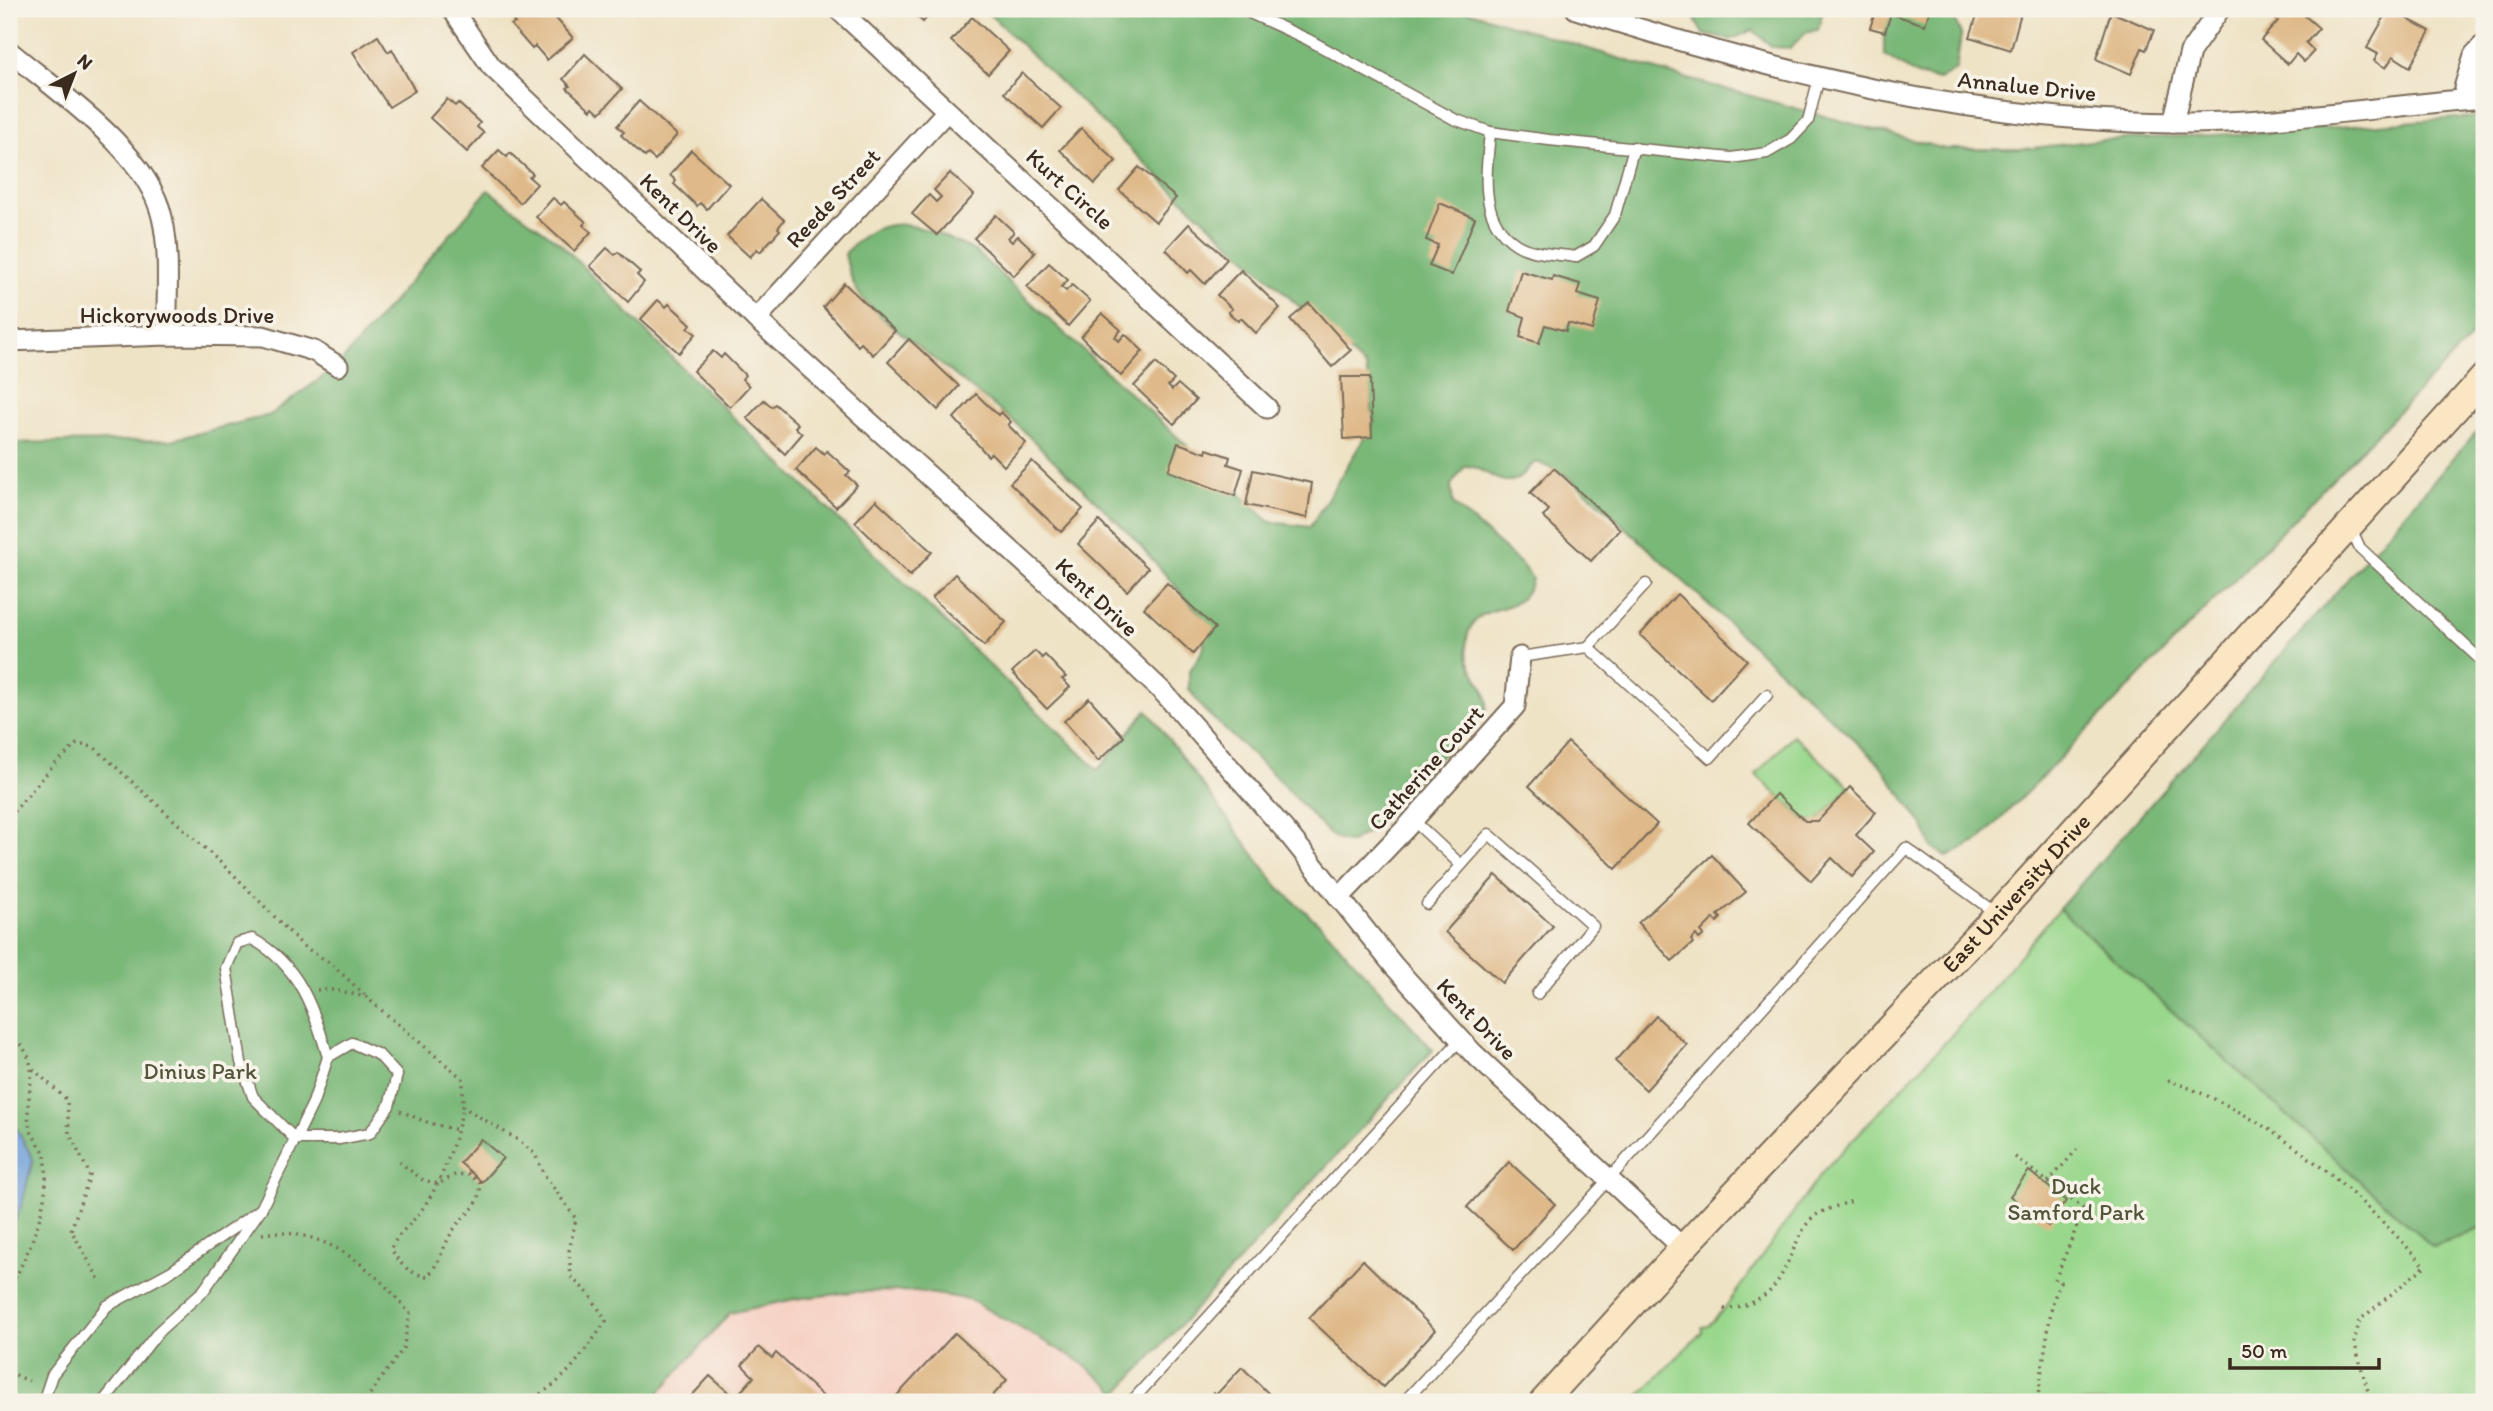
<svg xmlns="http://www.w3.org/2000/svg" width="2493" height="1411" viewBox="0 0 2493 1411" font-family="Itim,sans-serif">
<style>
.built{fill:#f6d2c4}
.green{fill:#99d78c;stroke:#6a8055;stroke-width:2}
.forest{fill:#7ab878;stroke:#5a714b;stroke-width:2}
.water{fill:#6fa0d9;stroke:#55657c;stroke-width:2}
.building{fill:#dfb989}
.lines{fill:none;stroke-linecap:round;stroke-linejoin:round}
.service-casing{stroke:#7a6b59;stroke-width:13}
.minor-casing{stroke:#7a6b59;stroke-width:23}
.secondary-casing{stroke:#7a6b59;stroke-width:30}
.path{stroke:#7a6b59;stroke-width:3.5;stroke-dasharray:2 5;stroke-linecap:butt}
.service{stroke:#fff;stroke-width:10}
.minor{stroke:#fff;stroke-width:19}
.secondary{stroke:#fbe6c4;stroke-width:26}
.labels{text-anchor:middle;stroke-width:7;stroke-linejoin:round;paint-order:stroke}
.street-label{font-size:23px;fill:#3b2a1e;stroke:#f7f3e8}
.park-label{font-size:23px;fill:#52553a;stroke:#f7f3e8}
</style>
<rect width="100%" height="100%" fill="#f7f3e8"/>
<filter id="ink" filterUnits="userSpaceOnUse"><feTurbulence type="fractalNoise" baseFrequency=".0143" numOctaves="2"/><feDisplacementMap in="SourceGraphic" scale="14" xChannelSelector="R" yChannelSelector="G"/><feConvolveMatrix kernelMatrix="1 2 1 2 8 2 1 2 1" color-interpolation-filters="sRGB"/></filter>
<filter id="wash" filterUnits="userSpaceOnUse"><feTurbulence type="fractalNoise" baseFrequency=".00686" numOctaves="4" result="noise"/><feDisplacementMap in="SourceGraphic" scale="28" xChannelSelector="R" yChannelSelector="G"/><feGaussianBlur stdDeviation="1.57" result="paint"/><feColorMatrix in="noise" values="0 0 0 0 0 0 0 0 0 0 0 0 0 0 0 0 0 1.4 0 .05"/><feComposite in="paint" operator="in"/></filter>
<g filter="url(#wash)">
<rect width="100%" height="100%" fill="#efe3c6"/>
<path class="built" d="M914,1291L968,1299L1078,1360L1124,1402H651L730,1313L795,1299L852,1292Z"/>
<g class="green">
<path d="M1793,735L1850,787L1818,821H1805L1756,775Z"/>
<path d="M2059,909L2433,1247L2484,1227V1402H1633L1702,1332V1327L1708,1326L1724,1309L1824,1170L1949,1038Z"/>
</g>
<g class="forest">
<path d="M984,9H1461L1663,72L1945,149H2024L2100,140L2257,133L2484,116V324L1980,840L1947,857L1932,847L1924,827L1879,763L1593,497L1564,474L1537,462C1527,466 1526,476 1515,480C1496,486 1483,465 1465,466L1451,485L1453,504L1521,564L1532,579C1522,620 1482,598 1469,631C1455,670 1497,686 1485,712L1396,802L1378,826L1351,842L1341,841L1329,834L1276,777L1203,709L1189,689V672L1204,648L1203,618L1132,536L1013,421L878,315C856,294 851,284 845,254C887,204 926,228 975,251L1270,522L1310,527L1374,422L1366,368L1179,196Z"/>
<path d="M1689,9H1821L1823,10L1818,30L1805,33L1790,48L1772,47L1753,30L1730,40L1703,34Z"/>
<path d="M1922,9H1950L1961,34L1956,70L1939,80L1917,75L1884,55V19L1899,11L1912,14Z"/>
<path d="M488,190L560,243L676,362L1098,770L1147,710L1278,887L1326,930L1433,1050L1118,1393L1078,1360L968,1299L914,1291L852,1292L795,1299L730,1313L651,1402H9V443L171,440L270,415L338,366Z"/>
<path d="M2484,423V1227L2433,1247L2059,909Z"/>
</g>
<path class="water" d="M9,1125L17,1129L33,1159L22,1204L9,1235Z"/>
<g id="blocks">
<g class="building">
<path d="M503,9H548L573,38L547,60L535,46L532,49L511,25L515,23Z"/>
<path d="M909,9H934L923,22Z"/>
<path d="M1876,9H1930L1925,25L1891,14L1885,32L1870,28Z"/>
<path d="M1979,9H2022L2011,50L1970,37Z"/>
<path d="M2275,9H2297L2319,28L2306,43L2314,51L2304,62L2296,54L2288,64L2261,40L2278,21L2270,14Z"/>
<path d="M2389,9L2430,31L2410,67L2393,56L2386,68L2374,61L2378,54L2367,48Z"/>
<path d="M2111,12L2154,30L2146,50L2142,48L2131,74L2096,59Z"/>
<path d="M972,17L1009,51L988,74L951,41Z"/>
<path d="M378,36L388,52L392,49L415,91L389,107L353,52Z"/>
<path d="M585,54L622,89L600,113L593,107L591,110L567,88L570,86L563,79Z"/>
<path d="M1022,73L1061,108L1043,128L1004,93Z"/>
<path d="M447,99L455,106L458,103L480,123L477,127L484,133L467,152L430,118Z"/>
<path d="M639,101L677,135L655,160L648,154L645,157L621,135L624,132L617,126Z"/>
<path d="M1081,128L1116,161L1095,184L1060,150Z"/>
<path d="M499,150L507,157L510,153L533,174L529,177L537,184L520,203L482,168Z"/>
<path d="M691,150L729,184L707,209L700,203L697,206L674,184L676,181L670,175Z"/>
<path d="M1139,167L1176,198L1156,222L1119,190Z"/>
<path d="M950,173L974,195L937,235L912,214L929,195L936,202L941,197L934,190Z"/>
<path d="M553,198L561,205L564,202L586,222L583,225L591,232L574,251L536,217Z"/>
<path d="M761,199L784,220L778,228L780,230L760,252L757,249L750,257L727,236Z"/>
<path d="M1440,203L1475,218L1452,275L1429,266L1438,245L1426,240Z"/>
<path d="M996,215L1014,232L1008,238L1012,242L1018,236L1035,252L1014,276L974,238Z"/>
<path d="M1189,224L1227,259L1205,284L1191,270L1188,273L1166,249Z"/>
<path d="M607,248L615,255L618,252L640,272L637,275L644,282L628,302L590,266Z"/>
<path d="M1049,263L1068,280L1061,287L1066,291L1072,285L1090,301L1068,326L1027,287Z"/>
<path d="M1241,270L1280,308L1256,333L1241,318L1238,321L1228,312L1232,309L1217,295Z"/>
<path d="M1521,271L1552,280L1553,276L1580,284L1577,294L1600,301L1592,330L1568,323L1566,331L1545,325L1539,343L1520,337L1525,317L1509,311Z"/>
<path d="M844,283L895,331L873,355L861,343L858,346L823,307Z"/>
<path d="M658,300L666,307L669,304L691,324L688,328L696,334L679,353L641,319Z"/>
<path d="M1309,303L1351,350L1332,367L1290,319Z"/>
<path d="M1102,313L1121,330L1115,337L1119,341L1125,334L1143,351L1121,376L1081,337Z"/>
<path d="M909,339L959,386L938,410L888,362Z"/>
<path d="M713,351L721,358L724,354L745,375L742,379L749,386L730,407L693,371Z"/>
<path d="M1156,363L1174,380L1168,386L1172,390L1178,384L1196,400L1174,424L1134,386Z"/>
<path d="M1341,377H1370L1372,437L1344,439Z"/>
<path d="M976,394L998,415L1001,412L1011,422L1008,425L1026,443L1004,466L991,453L988,456L954,418Z"/>
<path d="M764,400L772,407L775,404L798,424L795,427L802,434L785,454L747,418Z"/>
<path d="M1178,443L1206,453L1207,449L1230,457L1228,464L1243,469L1235,496L1168,471Z"/>
<path d="M816,447L824,454L827,451L850,472L846,475L857,485L836,507L796,470Z"/>
<path d="M1032,461L1083,509L1061,532L1010,483Z"/>
<path d="M1554,468L1620,529L1591,561L1543,517L1549,510L1530,493Z"/>
<path d="M1253,470L1312,483L1307,518L1246,505Z"/>
<path d="M876,500L932,552L910,576L855,522Z"/>
<path d="M1099,521L1148,568L1127,591L1078,544Z"/>
<path d="M955,574L1006,622L984,646L932,598Z"/>
<path d="M1167,583L1215,628L1193,654L1144,608Z"/>
<path d="M1677,594L1747,660L1711,700L1640,635Z"/>
<path d="M1035,651L1042,658L1045,655L1066,677L1062,679L1070,687L1047,709L1012,672Z"/>
<path d="M1089,698L1124,737L1098,761L1064,721Z"/>
<path d="M1568,742L1657,824L1616,869L1529,786Z"/>
<path d="M1850,787L1876,812L1856,835L1874,852L1852,877L1832,858L1811,881L1749,823L1776,794L1805,821H1818Z"/>
<path d="M1712,855L1746,892L1718,915L1721,918L1717,922L1714,918L1701,931L1704,935L1699,939L1696,935L1691,940L1693,943L1672,961L1638,923Z"/>
<path d="M1496,875L1553,926L1502,983L1445,932Z"/>
<path d="M1656,1016L1687,1045L1646,1090L1615,1061Z"/>
<path d="M481,1139L503,1158L482,1182L460,1163Z"/>
<path d="M1509,1162L1555,1204L1513,1250L1467,1207Z"/>
<path d="M2029,1171L2066,1201L2048,1226L2010,1196Z"/>
<path d="M1363,1260L1435,1330L1383,1387L1309,1318Z"/>
<path d="M955,1333L1007,1380L987,1402H891Z"/>
<path d="M759,1347L772,1358L776,1353L829,1402H686L710,1376L735,1398L754,1377L742,1365Z"/>
<path d="M1242,1367L1277,1402H1209L1213,1398L1210,1396L1213,1393L1216,1395Z"/>
</g>
</g>
</g>
<g filter="url(#ink)">
<use href="#blocks" fill-opacity="0" stroke="#7a6b59" stroke-width="2"/>
<g class="lines">
<defs>
<g id="service">
<path d="M1241,9L1307,39L1454,119L1490,132L1549,140L1731,158L1767,153L1791,139L1808,121L1819,77"/>
<path d="M1490,132C1487,170 1477,219 1516,244C1531,254 1557,254 1575,257L1594,246L1615,215L1634,147"/>
<path d="M2350,526L2360,548L2484,663"/>
<path d="M1588,647L1710,758L1767,695"/>
<path d="M1520,657L1588,647L1646,584"/>
<path d="M1413,820L1461,865"/>
<path d="M1427,904L1489,834L1593,926L1537,994"/>
<path d="M261,1209L313,1103L328,1057L352,1043L379,1055L397,1075L389,1106L370,1133L339,1139H295L253,1097L241,1062L226,968L237,943L252,939C299,964 314,1009 328,1057"/>
<path d="M43,1402L52,1375L107,1306L170,1272L261,1209L204,1290L159,1331L103,1402"/>
<path d="M1131,1402L1460,1040"/>
<path d="M1404,1402L1609,1179L1906,848L1997,914"/>
</g>
<g id="minor">
<path d="M452,9L491,66L756,319L1080,613L1165,694L1290,836L1394,966L1472,1052L1683,1248"/>
<path d="M838,9L1267,408"/>
<path d="M1576,9C1770,71 1968,121 2173,123C2277,124 2380,106 2484,98"/>
<path d="M9,51C59,93 147,151 162,217C171,255 166,297 167,335"/>
<path d="M2478,92L2470,99L2464,88L2474,55L2484,44"/>
<path d="M2173,123L2190,52L2220,9"/>
<path d="M756,319L947,111"/>
<path d="M9,341L167,335L263,336L314,351L338,366"/>
<path d="M1339,898L1406,828L1515,706L1520,657"/>
</g>
<g id="secondary">
<path id="s1" d="M1543,1402L1683,1248L1997,915L2484,377"/>
</g>
</defs>
<use href="#service" class="service-casing"/>
<use href="#minor" class="minor-casing"/>
<use href="#secondary" class="secondary-casing"/>
<g class="path">
<path d="M9,817L52,767L77,744L94,747L233,874L303,946L330,963L365,995"/>
<path d="M317,990H334L366,997L463,1079V1107L518,1140L535,1154L543,1173L576,1219L569,1251L571,1277L590,1295L606,1321C582,1355 563,1387 523,1402"/>
<path d="M9,1035C49,1063 21,1090 30,1128C32,1138 43,1146 45,1156C52,1200 30,1252 9,1289"/>
<path d="M33,1069L67,1100L69,1133L90,1175L71,1230L100,1281"/>
<path d="M2168,1080C2271,1116 2351,1186 2425,1266L2360,1320L2354,1341L2371,1402"/>
<path d="M400,1111L429,1123L458,1130"/>
<path d="M2015,1157L2084,1209L2055,1280L2060,1282L2052,1304L2037,1402"/>
<path d="M399,1162L423,1180L438,1184L455,1175L468,1174L480,1183C482,1209 466,1210 454,1229C443,1245 441,1262 427,1277C408,1272 400,1266 391,1248C399,1232 415,1221 425,1205C445,1175 455,1142 463,1107"/>
<path d="M2048,1182L2080,1146"/>
<path d="M262,1234C323,1225 375,1269 410,1314L403,1349L364,1402"/>
<path d="M1724,1309C1771,1303 1777,1287 1795,1246C1800,1236 1804,1226 1812,1218C1823,1209 1839,1206 1852,1201"/>
<path d="M9,1372L29,1381"/>
</g>
<use href="#service" class="service"/>
<use href="#minor" class="minor"/>
<use href="#secondary" class="secondary"/>
</g>
</g>
<g class="labels">
<g class="street-label">
<text transform="translate(2027 86) rotate(6)" y="8">Annalue Drive</text>
<text transform="translate(1070 189) rotate(42)" y="8">Kurt Circle</text>
<text transform="translate(833 198) rotate(-47)" y="8">Reede Street</text>
<text transform="translate(681 213) rotate(44)" y="8">Kent Drive</text>
<text x="177" y="323">Hickorywoods Drive</text>
<text transform="translate(1097 597) rotate(43)" y="8">Kent Drive</text>
<text transform="translate(1426 768) rotate(-48)" y="8">Catherine Court</text>
<text dy="8" stroke="none"><textPath href="#s1" startOffset="695">East University Drive</textPath></text>
<text transform="translate(1477 1019) rotate(46)" y="8">Kent Drive</text>
</g>
<g class="park-label">
<text x="200" y="1079">Dinius Park</text>
<text x="2076" y="1194">Duck<tspan x="2076" dy="26">Samford Park</tspan></text>
</g>
</g>
<rect width="2493" height="1411" fill="none" stroke="#f7f3e8" stroke-width="35"/>
<g transform="translate(74 74) rotate(42)" stroke="#f7f3e8" stroke-width="5" paint-order="stroke">
<path d="M0-5L12 26L0 18L-12 26Z" fill="#3b2a1e"/>
<text y="-10" font-size="19" font-weight="bold" text-anchor="middle" fill="#3b2a1e">N</text>
</g>
<path d="M2230 1358v10h149v-10" fill="none" stroke="#3b2a1e" stroke-width="3.5"/>
<text x="2241" y="1358" font-size="21" fill="#3b2a1e" stroke="#f7f3e8" stroke-width="5" paint-order="stroke">50 m</text>
</svg>
